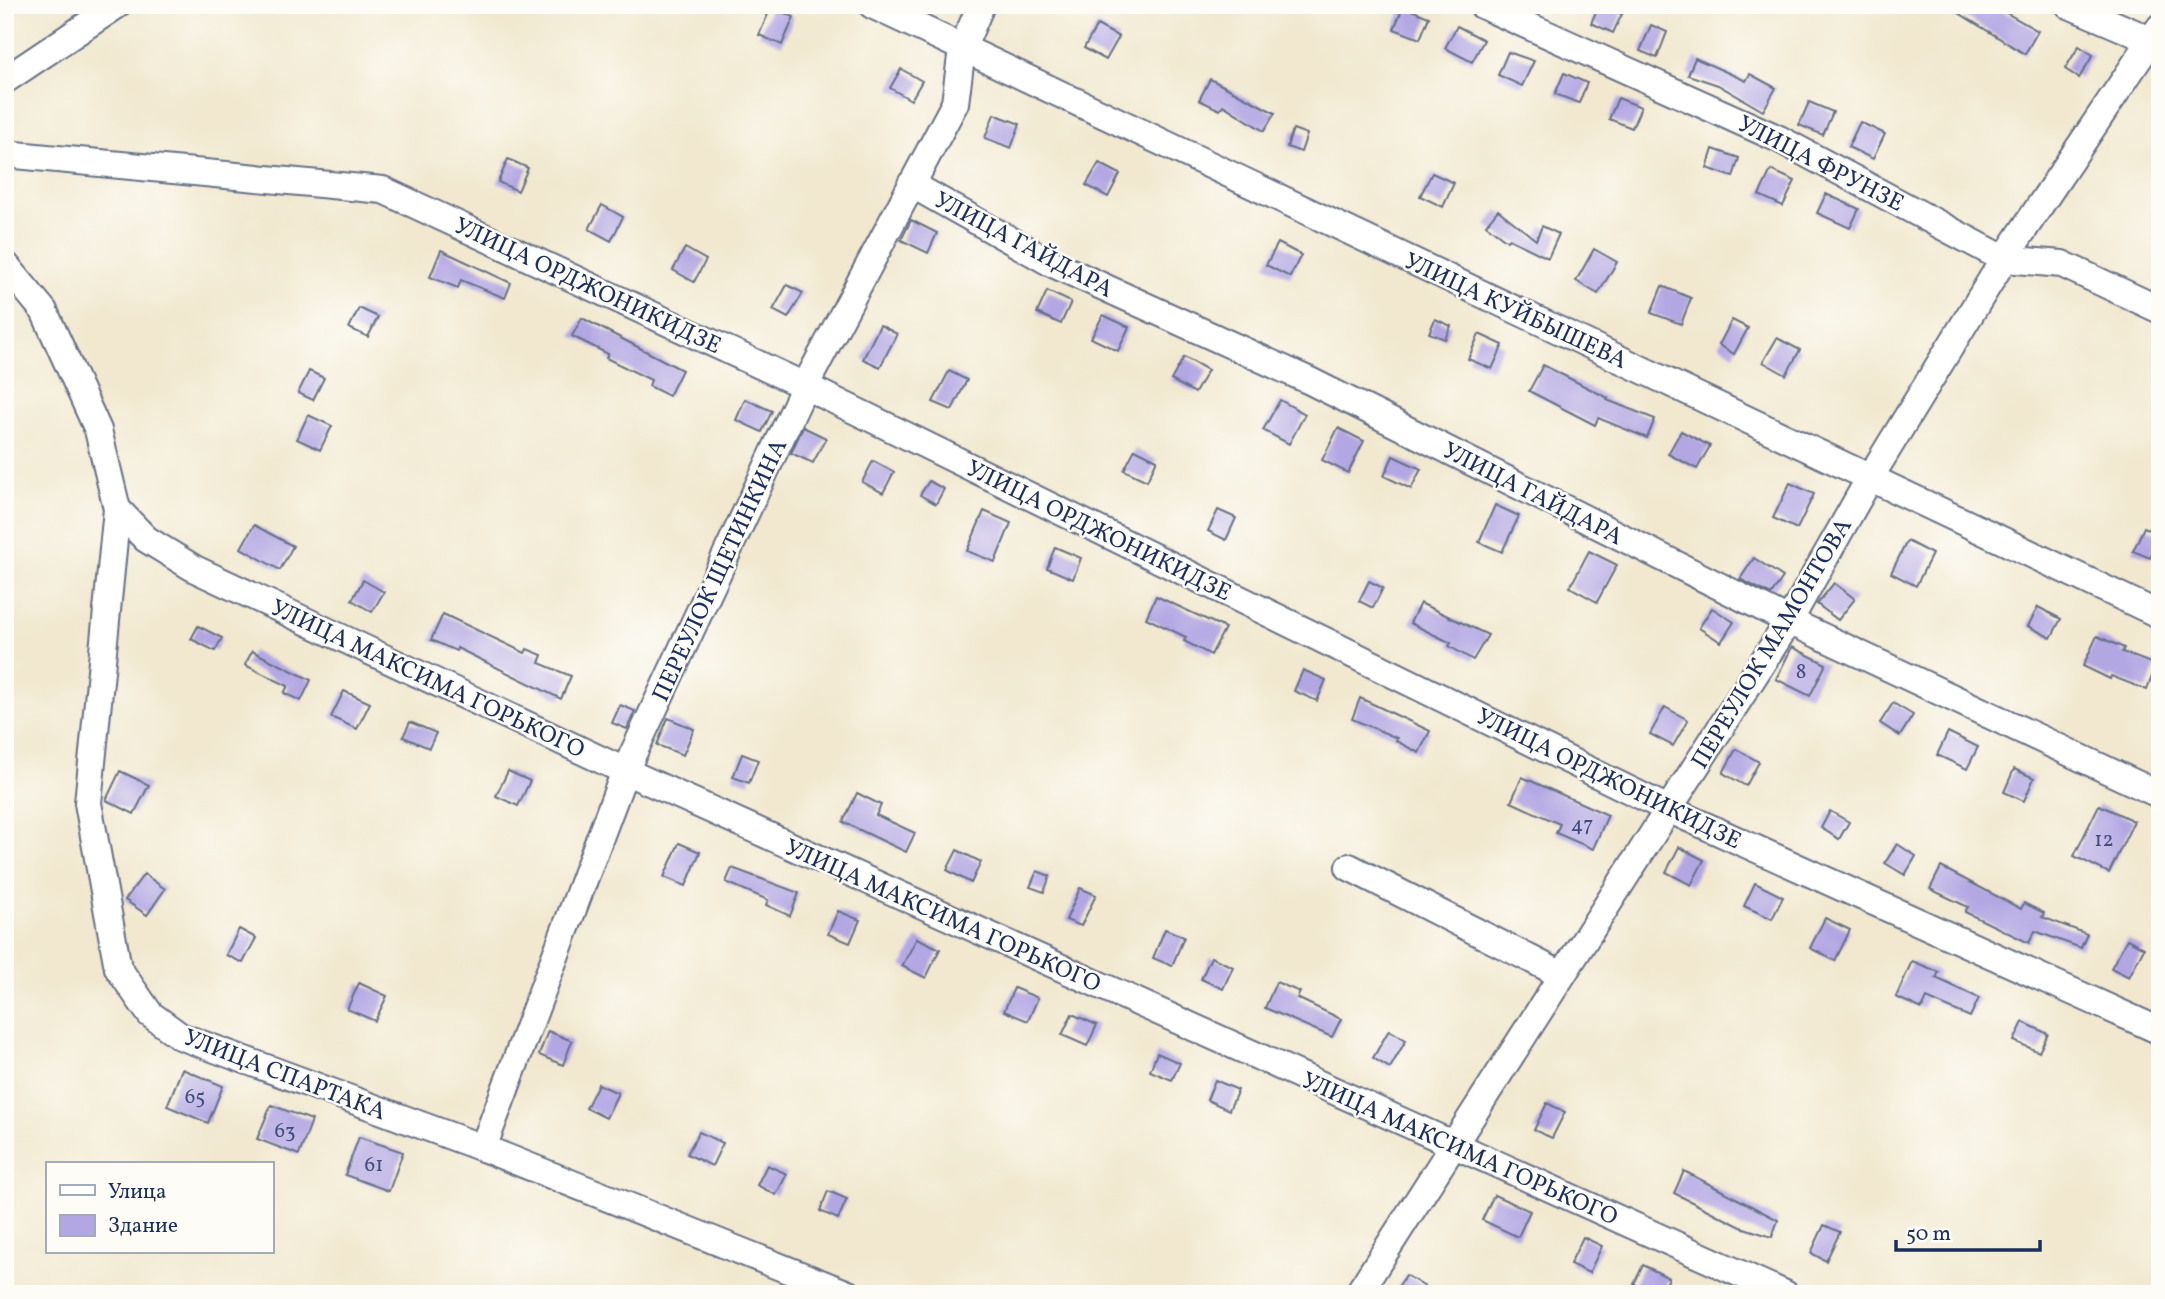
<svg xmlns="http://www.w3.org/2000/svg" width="2165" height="1299" viewBox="0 0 2165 1299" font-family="Vollkorn,serif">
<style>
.building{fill:#b3a7e3}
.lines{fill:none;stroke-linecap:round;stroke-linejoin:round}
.minor-casing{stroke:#667086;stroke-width:30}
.minor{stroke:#fff;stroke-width:26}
.labels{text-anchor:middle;stroke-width:5;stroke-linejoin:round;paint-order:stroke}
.number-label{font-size:21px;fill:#414d7f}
.street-label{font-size:24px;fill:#1b2f5e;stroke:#fdfcf7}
</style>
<rect width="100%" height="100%" fill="#fdfcf7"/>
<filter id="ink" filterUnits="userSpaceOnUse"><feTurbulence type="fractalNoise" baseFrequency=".0143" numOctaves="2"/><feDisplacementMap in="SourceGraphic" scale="14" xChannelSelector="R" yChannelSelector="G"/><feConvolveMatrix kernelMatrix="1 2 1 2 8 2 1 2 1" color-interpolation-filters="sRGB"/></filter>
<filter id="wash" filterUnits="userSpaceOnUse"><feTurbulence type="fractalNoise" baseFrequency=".00686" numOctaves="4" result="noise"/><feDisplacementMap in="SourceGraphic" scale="28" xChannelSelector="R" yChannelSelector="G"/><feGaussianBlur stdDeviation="1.57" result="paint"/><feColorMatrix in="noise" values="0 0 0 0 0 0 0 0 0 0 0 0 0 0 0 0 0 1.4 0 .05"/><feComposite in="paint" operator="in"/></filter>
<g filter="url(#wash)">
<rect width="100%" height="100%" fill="#f1e8cf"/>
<g id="blocks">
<g class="building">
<path d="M1599,5L1622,14L1613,33L1591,23Z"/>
<path d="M1946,5H1992L2038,31L2025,54Z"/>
<path d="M771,7L794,17L782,45L759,35Z"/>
<path d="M1403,7L1429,17L1420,39L1394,29Z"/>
<path d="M1097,25L1119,37L1106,60L1084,48Z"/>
<path d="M1651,25L1667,32L1657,58L1640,51Z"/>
<path d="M1457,26L1484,40L1472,62L1445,48Z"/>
<path d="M2079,46L2093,55L2079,78L2065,69Z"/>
<path d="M1508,52L1534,61L1522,86L1498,75Z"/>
<path d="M1695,58L1746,81L1750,74L1776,88L1763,111L1718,85L1688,75Z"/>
<path d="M901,69L922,81L911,100L890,88Z"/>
<path d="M1564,73L1587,83L1579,103L1555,94Z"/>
<path d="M1210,79L1275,113L1264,131L1223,105L1220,110L1199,100Z"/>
<path d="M1618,98L1641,107L1632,128L1609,119Z"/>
<path d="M1809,102L1833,112L1823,135L1799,125Z"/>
<path d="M994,114L1020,124L1011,148L985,138Z"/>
<path d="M1860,122L1885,134L1873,159L1848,147Z"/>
<path d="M1293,129L1307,134L1301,152L1287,147Z"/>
<path d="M1713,149L1739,158L1733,177L1707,168Z"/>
<path d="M508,159L528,168L518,191L498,182Z"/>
<path d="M1099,163L1120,174L1108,197L1086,185Z"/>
<path d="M1771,170L1795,181L1783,206L1759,195Z"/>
<path d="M1432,173L1454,183L1443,207L1420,196Z"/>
<path d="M1826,194L1859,209L1850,228L1817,213Z"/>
<path d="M602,205L623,217L611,241L589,229Z"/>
<path d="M1498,210L1536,240L1542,226L1559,234L1548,258L1509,239L1507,241L1486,225Z"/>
<path d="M911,220L937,233L928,253L901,240Z"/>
<path d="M1278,243L1301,255L1290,277L1266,265Z"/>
<path d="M685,248L706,260L694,282L673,270Z"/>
<path d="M1594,249L1617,262L1598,294L1576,281Z"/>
<path d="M441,250L511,283L505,298L461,280L458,288L430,277Z"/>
<path d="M787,285L803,293L788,318L773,310Z"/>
<path d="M1662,286L1691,298L1681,324L1651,313Z"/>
<path d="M1047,291L1071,302L1061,324L1037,313Z"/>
<path d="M359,308L378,317L368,337L349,328Z"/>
<path d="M1103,315L1129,327L1118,351L1091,338Z"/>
<path d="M582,318L682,370L669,396L649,386L651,380L606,358L608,354L572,336Z"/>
<path d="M1435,319L1451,326L1445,339L1429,333Z"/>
<path d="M1732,320L1748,328L1734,354L1719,345Z"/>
<path d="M880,325L897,334L880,367L863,359Z"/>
<path d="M1479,334L1503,345L1492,369L1468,359Z"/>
<path d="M1777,338L1800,350L1786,375L1763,362Z"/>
<path d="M1184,357L1208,370L1195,393L1171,380Z"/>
<path d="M1543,365L1608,398L1607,400L1655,419L1647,438L1598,418L1595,425L1529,391Z"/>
<path d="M309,371L324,378L313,400L298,393Z"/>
<path d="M949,371L967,380L952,410L933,402Z"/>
<path d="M745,399L772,411L762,432L736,420Z"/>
<path d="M1280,400L1305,414L1289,444L1263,430Z"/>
<path d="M308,415L332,426L320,450L297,439Z"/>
<path d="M803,427L826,438L813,463L791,453Z"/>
<path d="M1338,428L1364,441L1348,473L1322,460Z"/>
<path d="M1681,431L1710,446L1697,469L1668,454Z"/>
<path d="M1135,449L1157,460L1147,481L1124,470Z"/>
<path d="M1393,456L1421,469L1411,489L1384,476Z"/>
<path d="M873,461L894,472L883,493L862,482Z"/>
<path d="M929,481L944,489L936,504L920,495Z"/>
<path d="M1790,483L1814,494L1797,529L1773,518Z"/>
<path d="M1495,505L1519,516L1502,552L1479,542Z"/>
<path d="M1218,510L1236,518L1226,540L1208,531Z"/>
<path d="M984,511L1011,523L995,562L967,551Z"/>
<path d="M254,525L293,546L280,570L241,548Z"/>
<path d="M2144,527L2160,534L2150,558L2133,551Z"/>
<path d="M1907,541L1932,554L1916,586L1891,573Z"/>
<path d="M1055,547L1081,558L1073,579L1047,568Z"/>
<path d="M1589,551L1617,565L1597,602L1570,587Z"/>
<path d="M1754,558L1783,577L1771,595L1740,579Z"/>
<path d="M363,580L384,592L372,612L352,600Z"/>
<path d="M1369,581L1383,588L1373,608L1359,601Z"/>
<path d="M1834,583L1855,599L1838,620L1817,604Z"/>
<path d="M1156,596L1225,628L1211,655L1184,641L1186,637L1146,618Z"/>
<path d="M1420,603L1488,635L1473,660L1449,646L1451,643L1410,623Z"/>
<path d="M2038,607L2061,619L2051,638L2028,626Z"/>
<path d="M1712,608L1734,622L1721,642L1699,628Z"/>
<path d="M443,614L525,653L527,649L542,655L539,663L571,676L561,699L457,648L456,651L431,640Z"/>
<path d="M198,626L222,638L215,651L191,639Z"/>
<path d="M2097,636L2124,648L2122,652L2156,665L2147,690L2111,676L2110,679L2083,666Z"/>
<path d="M1792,647L1826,664L1810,696L1776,679Z"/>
<path d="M252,651L311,680L301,701L284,693L288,686L245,665Z"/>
<path d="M1303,670L1326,680L1317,701L1294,691Z"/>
<path d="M344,691L370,703L357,729L331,717Z"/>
<path d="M1360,698L1430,731L1419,753L1396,741L1397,738L1352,719Z"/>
<path d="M1893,703L1913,715L1900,736L1880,723Z"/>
<path d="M620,705L635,711L627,729L612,723Z"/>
<path d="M1665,707L1688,720L1673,746L1650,734Z"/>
<path d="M668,718L694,729L683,755L657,745Z"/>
<path d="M410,722L436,733L429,748L403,737Z"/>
<path d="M1948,732L1978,747L1967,769L1937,755Z"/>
<path d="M1736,749L1759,762L1746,786L1723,773Z"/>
<path d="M742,754L758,760L749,783L733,777Z"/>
<path d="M2014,769L2034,778L2024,801L2004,792Z"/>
<path d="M120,771L149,785L134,814L106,800Z"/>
<path d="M508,771L530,781L518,806L496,796Z"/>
<path d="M1522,777L1608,815L1593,849L1556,833L1560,824L1511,802Z"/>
<path d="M857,793L881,805L876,815L915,833L906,852L843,822Z"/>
<path d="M2099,805L2134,821L2109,873L2074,856Z"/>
<path d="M1830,811L1849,822L1839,839L1821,828Z"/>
<path d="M679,843L700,852L686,886L664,877Z"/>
<path d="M1897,844L1916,856L1905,875L1885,863Z"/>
<path d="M1679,847L1704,860L1691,885L1666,872Z"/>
<path d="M957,850L981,862L971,883L947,870Z"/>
<path d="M1941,867L2021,909L2024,903L2044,913L2042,917L2087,934L2081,948L2035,931L2029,943L1965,912L1968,907L1930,889Z"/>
<path d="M732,868L799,893L790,916L766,905L768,900L726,882Z"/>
<path d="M1037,871L1050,876L1044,892L1030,887Z"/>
<path d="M144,874L165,889L147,915L125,900Z"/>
<path d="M1755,883L1783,897L1772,919L1744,906Z"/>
<path d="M1080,888L1096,895L1081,926L1066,920Z"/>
<path d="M838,911L860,920L850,943L828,934Z"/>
<path d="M1825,918L1850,930L1835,961L1810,948Z"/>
<path d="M239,929L256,938L243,963L226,955Z"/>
<path d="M1165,929L1184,937L1172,966L1153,958Z"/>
<path d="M917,938L940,949L926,978L902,966Z"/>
<path d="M2127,939L2144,948L2129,977L2111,968Z"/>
<path d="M1211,957L1233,967L1223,989L1201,979Z"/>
<path d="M1912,961L1939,972L1936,978L1979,998L1970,1017L1927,998L1922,1009L1896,997Z"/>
<path d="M1276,982L1300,992L1297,998L1341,1019L1332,1037L1265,1008Z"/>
<path d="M359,983L387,996L375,1021L347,1009Z"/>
<path d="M1014,988L1038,998L1028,1021L1004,1011Z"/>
<path d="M1072,1014L1097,1025L1087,1046L1062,1035Z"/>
<path d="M2023,1022L2048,1034L2039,1052L2014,1041Z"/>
<path d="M1389,1030L1406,1040L1390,1068L1373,1058Z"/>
<path d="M548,1031L572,1041L563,1065L539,1055Z"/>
<path d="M1157,1053L1180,1063L1172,1080L1150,1071Z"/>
<path d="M182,1069L223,1086L208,1123L167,1106Z"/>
<path d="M1215,1080L1238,1090L1229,1110L1207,1100Z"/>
<path d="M598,1084L618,1093L606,1118L586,1108Z"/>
<path d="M1547,1103L1565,1112L1552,1138L1534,1130Z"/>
<path d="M271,1105L312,1120L299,1155L257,1139Z"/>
<path d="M699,1132L723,1143L712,1166L687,1154Z"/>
<path d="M359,1137L403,1152L389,1191L345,1175Z"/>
<path d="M767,1165L787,1174L776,1195L757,1185Z"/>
<path d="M1684,1171L1778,1220L1772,1237L1741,1227L1674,1193Z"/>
<path d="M828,1191L847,1199L838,1219L820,1211Z"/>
<path d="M1494,1195L1530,1211L1518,1237L1482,1220Z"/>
<path d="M1824,1225L1840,1232L1826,1261L1811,1253Z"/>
<path d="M1583,1237L1602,1246L1589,1273L1570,1264Z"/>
<path d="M1643,1265L1669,1278L1662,1294H1653L1634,1284Z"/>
<path d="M1406,1275L1436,1294H1393Z"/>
</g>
</g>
</g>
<g filter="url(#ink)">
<use href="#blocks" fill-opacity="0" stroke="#667086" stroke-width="2"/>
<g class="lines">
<defs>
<g id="minor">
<path d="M872,5L2160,615"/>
<path d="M1482,5L1779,139L2004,259L2062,264L2160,310"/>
<path d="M2069,5L2160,44"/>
<path d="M5,80L117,5"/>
<path d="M5,154L383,190L805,386L1668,809L2160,1031"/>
<path d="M911,184L1051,263L1310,381L1789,621L2160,795"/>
<path d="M5,264L44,311L98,430L117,509L88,803L118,968L150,1014L180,1036L483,1148L848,1294"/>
<path d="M117,509L146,539L195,569L625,771L1785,1294"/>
<path d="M1349,867L1562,975"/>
<path d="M483,1148L625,771L805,386L955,103L962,49L981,5"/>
<path d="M1358,1294L1789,621L1871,476L2004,259L2160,27"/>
</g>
</defs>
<use href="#minor" class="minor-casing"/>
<use href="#minor" class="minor"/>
</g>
</g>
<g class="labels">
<g class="number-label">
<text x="1801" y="678">8</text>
<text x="1582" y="831">47</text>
<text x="2104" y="846">12</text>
<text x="195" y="1103">65</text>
<text x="285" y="1137">63</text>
<text x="374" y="1171">61</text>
</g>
<g class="street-label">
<text transform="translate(1821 163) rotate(27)" y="8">УЛИЦА ФРУНЗЕ</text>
<text transform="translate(1024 244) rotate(28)" y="8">УЛИЦА ГАЙДАРА</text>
<text transform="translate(588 285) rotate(25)" y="8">УЛИЦА ОРДЖОНИКИДЗЕ</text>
<text transform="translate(1516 310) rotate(25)" y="8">УЛИЦА КУЙБЫШЕВА</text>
<text transform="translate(1533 493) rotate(27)" y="8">УЛИЦА ГАЙДАРА</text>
<text transform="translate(1099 530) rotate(26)" y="8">УЛИЦА ОРДЖОНИКИДЗЕ</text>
<text transform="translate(719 570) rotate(-65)" y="8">ПЕРЕУЛОК ЩЕТИНКИНА</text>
<text transform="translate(1771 643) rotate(-59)" y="8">ПЕРЕУЛОК МАМОНТОВА</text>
<text transform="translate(428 678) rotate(25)" y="8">УЛИЦА МАКСИМА ГОРЬКОГО</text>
<text transform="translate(1609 778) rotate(26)" y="8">УЛИЦА ОРДЖОНИКИДЗЕ</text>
<text transform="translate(943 915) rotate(24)" y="8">УЛИЦА МАКСИМА ГОРЬКОГО</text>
<text transform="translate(285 1074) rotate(21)" y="8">УЛИЦА СПАРТАКА</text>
<text transform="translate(1460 1148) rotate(24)" y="8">УЛИЦА МАКСИМА ГОРЬКОГО</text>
</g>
</g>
<rect width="2165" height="1299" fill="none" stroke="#fdfcf7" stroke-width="28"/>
<rect x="46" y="1162" width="228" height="91" fill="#fdfcf7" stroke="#a3aaba" stroke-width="2"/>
<rect x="60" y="1185" width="35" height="10" fill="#ffffff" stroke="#a3aaba" stroke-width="2"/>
<text x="108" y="1198" font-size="21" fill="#1b2f5e">Улица</text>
<rect x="60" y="1215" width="35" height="21" fill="#b3a7e3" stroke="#a3aaba" stroke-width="2"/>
<text x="108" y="1232" font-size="21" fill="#1b2f5e">Здание</text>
<path d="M1896 1240v10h144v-10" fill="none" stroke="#1b2f5e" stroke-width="3.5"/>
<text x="1906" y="1240" font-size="21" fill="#1b2f5e" stroke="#fdfcf7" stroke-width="5" paint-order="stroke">50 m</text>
</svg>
